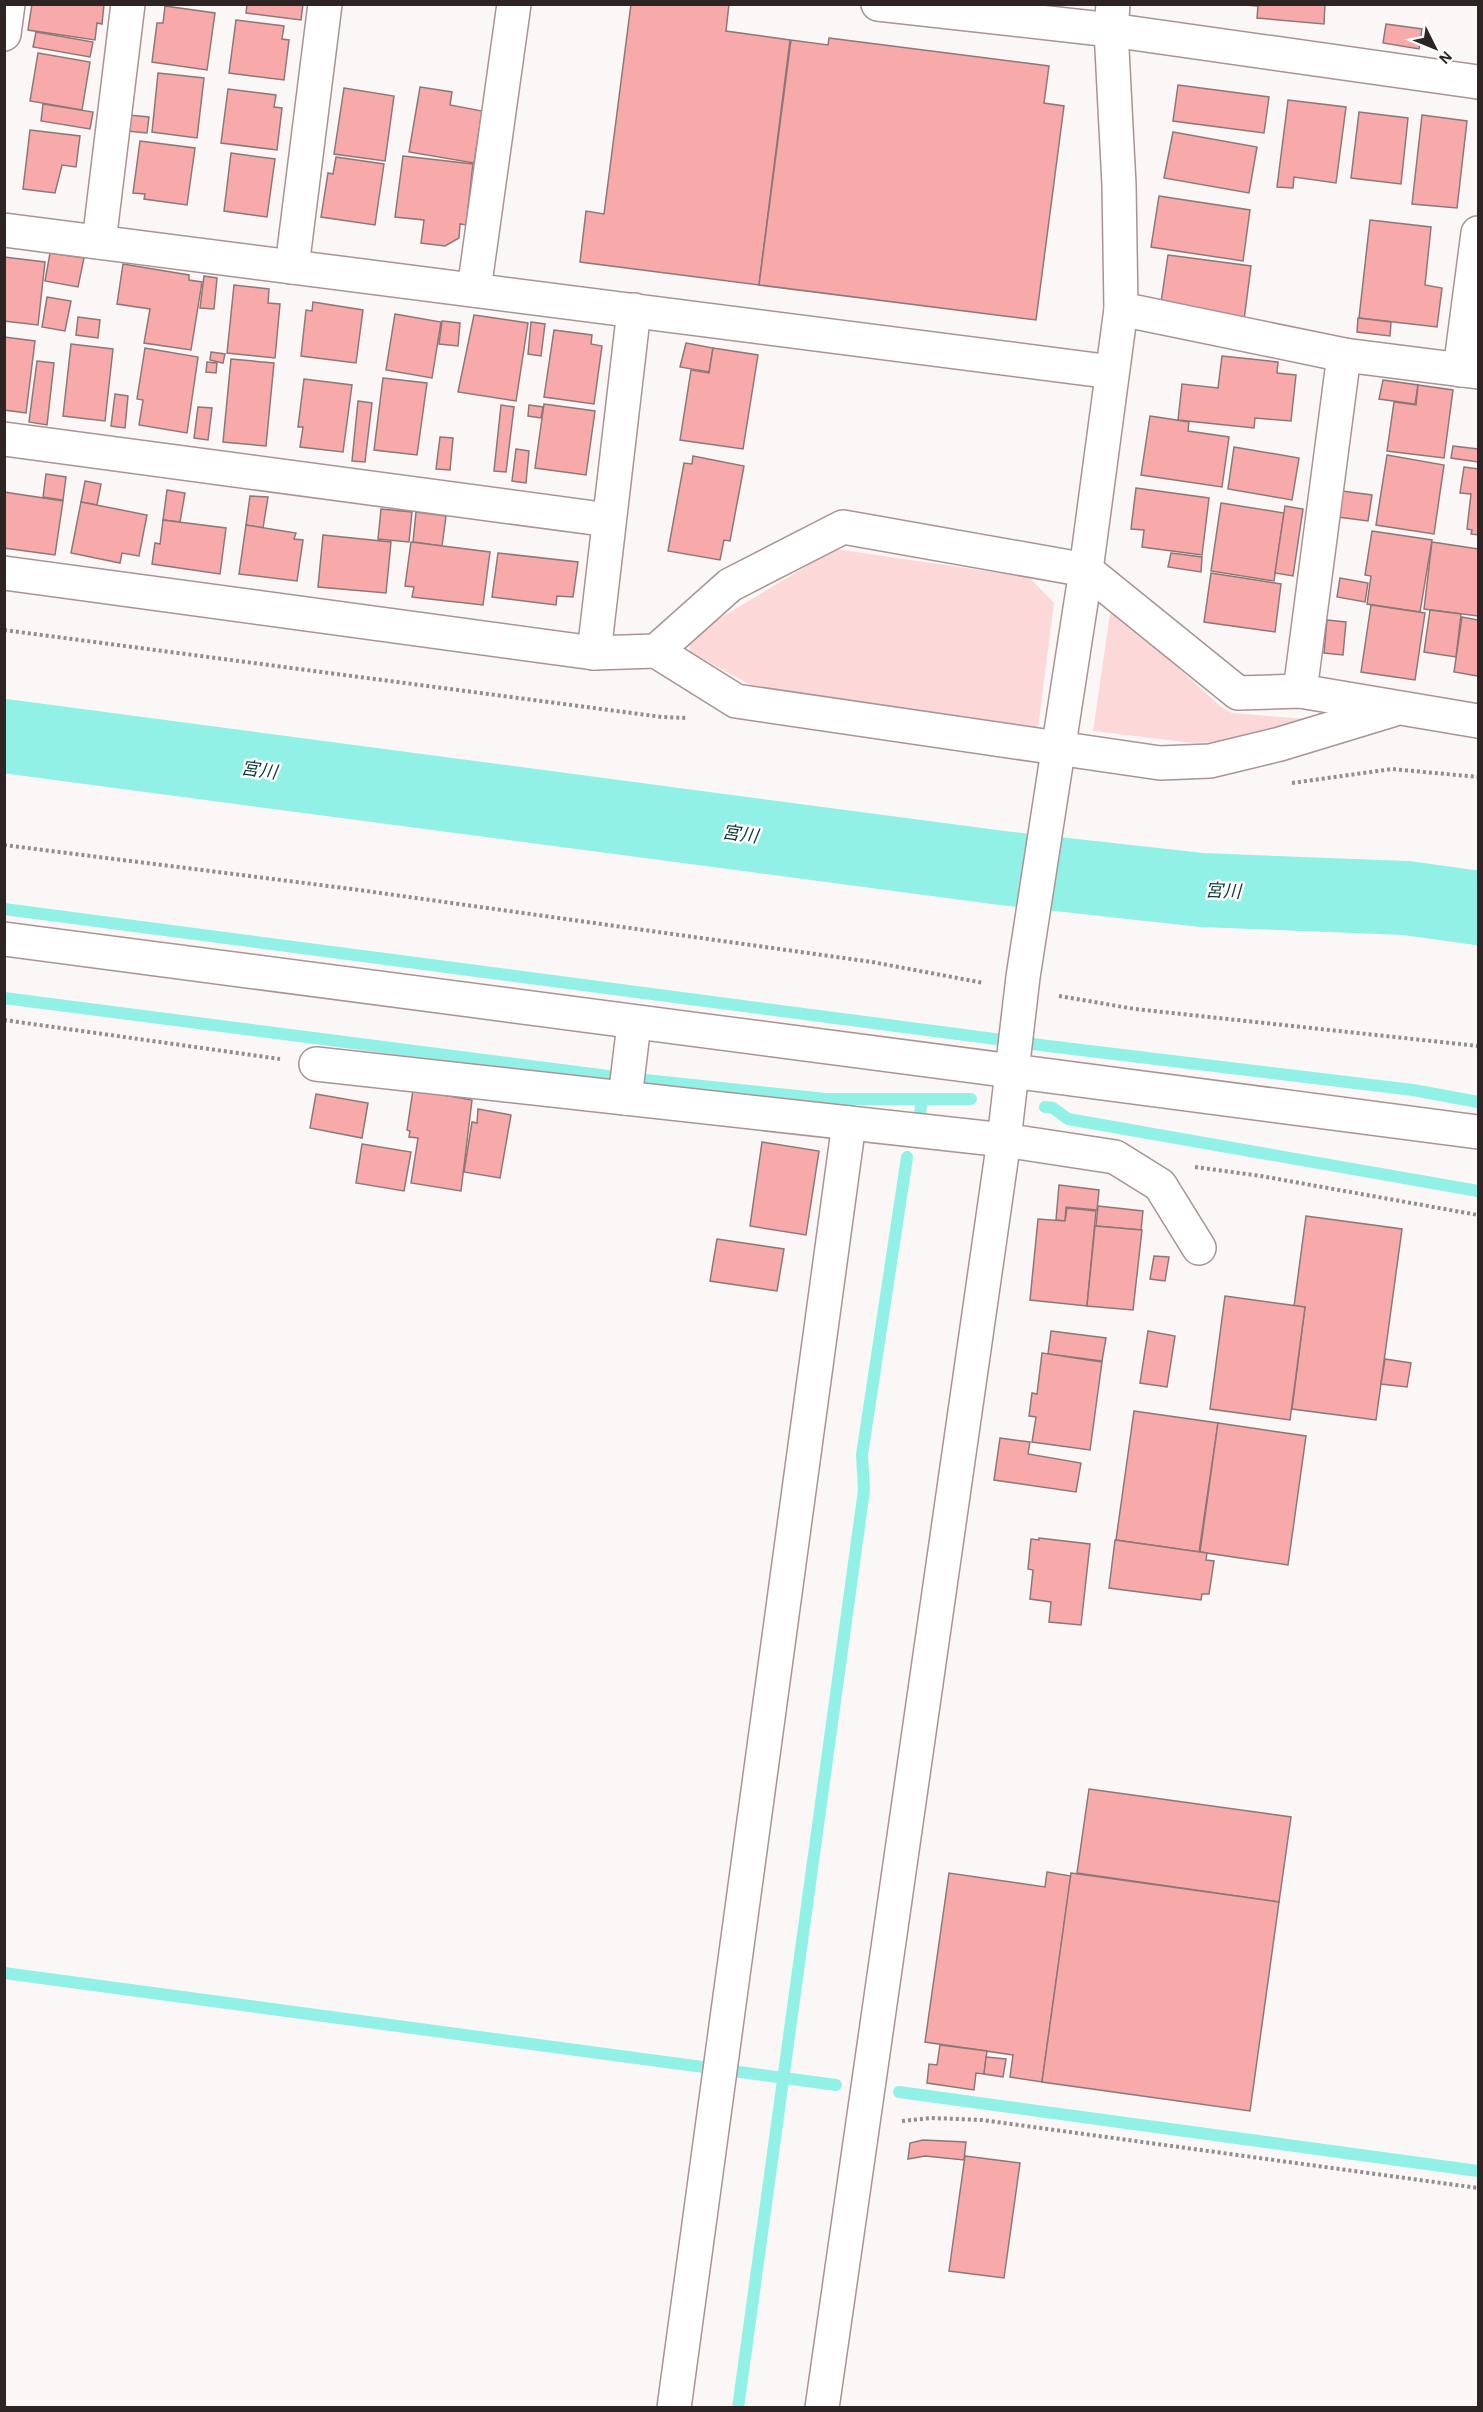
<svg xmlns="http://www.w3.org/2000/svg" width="1483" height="2412" viewBox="0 0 1483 2412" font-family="'Alegreya Sans','Noto Sans JP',sans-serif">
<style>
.green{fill:#fcd8d8}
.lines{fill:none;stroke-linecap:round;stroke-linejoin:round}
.stream{stroke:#91f1e7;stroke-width:12}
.river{stroke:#91f1e7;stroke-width:74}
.building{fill:#f8aaab;stroke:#8d7777;stroke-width:1.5}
.minor-casing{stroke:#aa9393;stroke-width:36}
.tertiary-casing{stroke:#aa9393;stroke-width:36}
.path{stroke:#948d8d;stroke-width:4;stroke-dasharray:3 3;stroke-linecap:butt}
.minor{stroke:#fff;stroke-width:33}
.tertiary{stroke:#fff;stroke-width:33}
.labels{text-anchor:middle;stroke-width:5;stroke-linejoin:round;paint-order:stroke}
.water-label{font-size:18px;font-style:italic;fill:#093935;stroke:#fff}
</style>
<rect width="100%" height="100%" fill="#fcf7f7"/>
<g class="green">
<path d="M835,549L1029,577L1054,603L1038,729L758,689L690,652L689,637Z"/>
<path d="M1110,614L1120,615L1220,706L1232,713L1306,719L1237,741L1193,743L1093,731Z"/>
</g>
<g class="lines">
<g class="stream">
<path d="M4,909L1048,1046L1413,1090L1478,1102"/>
<path d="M4,998L608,1076L826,1099H971"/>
<path d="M1045,1107L1053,1108L1068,1119L1478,1191"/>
<path d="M920,1113L922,1099"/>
<path d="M4,1973L836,2085"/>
<path d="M899,2092L1478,2171"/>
<path d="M738,2408L864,1490L862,1455L907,1157"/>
</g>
<path class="river" d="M4,736L1002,868L1202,890L1406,898L1478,908"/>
</g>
<g class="building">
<path d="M32,4H104L102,24L97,23L95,40L28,30Z"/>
<path d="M247,4H303L301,20L246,13Z"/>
<path d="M631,4H729L726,31L790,40L759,285L580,262L586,211L604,214Z"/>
<path d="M1325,4L1324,24L1257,18L1258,6L1245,5Z"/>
<path d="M165,6L215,13L207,70L152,62L157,23H163Z"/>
<path d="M236,20L284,26L282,39L289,40L284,80L229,73Z"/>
<path d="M1386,24L1422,29L1419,49L1383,43Z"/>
<path d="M36,32L93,42L90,57L33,47Z"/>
<path d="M829,38L1049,66L1044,103L1064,106L1036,320L759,285L791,40L828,45Z"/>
<path d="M38,53L90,62L82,110L30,101Z"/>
<path d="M158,73L204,78L197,138L152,132Z"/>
<path d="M1178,85L1269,97L1264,133L1173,121Z"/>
<path d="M420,87L452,92L450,105L482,111L474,163L409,152Z"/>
<path d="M344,88L394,96L385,161L334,154Z"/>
<path d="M228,89L276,95L274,107L282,108L277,150L221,143Z"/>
<path d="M1288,100L1346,107L1336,183L1294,177L1293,188L1277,187Z"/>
<path d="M43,104L93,112L90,129L41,121Z"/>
<path d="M1359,112L1408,118L1401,184L1351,178Z"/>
<path d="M118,114L149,117L147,133L117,130Z"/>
<path d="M1422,115L1467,121L1457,208L1412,204Z"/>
<path d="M30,130L80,136L76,167L62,165L55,193L23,189Z"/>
<path d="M1173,132L1257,147L1249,193L1164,178Z"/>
<path d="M140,141L195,148L187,205L144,199L145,194L133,193Z"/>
<path d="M231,153L275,159L267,217L224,211Z"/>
<path d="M403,156L473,164L466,225L460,224L459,238L445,246L421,243L424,220L395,217Z"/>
<path d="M336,157L384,164L375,225L321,217L328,173L333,174Z"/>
<path d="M1159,196L1250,210L1243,261L1151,247Z"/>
<path d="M1370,220L1431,227L1425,285L1442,288L1437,327L1359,318Z"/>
<path d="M50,253L84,258L78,287L45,281Z"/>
<path d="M1168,255L1251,266L1244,320L1160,309Z"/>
<path d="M4,257L45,262L38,325L4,321Z"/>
<path d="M123,264L189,275V280L202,282L191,350L144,343L150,309L117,304Z"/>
<path d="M204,276L217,278L214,309L200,308Z"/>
<path d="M234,285L269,289L268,303L280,304L275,358L227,353Z"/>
<path d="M47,297L71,301L65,331L42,327Z"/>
<path d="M313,302L363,310L356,363L301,356L306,310L312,311Z"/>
<path d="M395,314L441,322L432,378L386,370Z"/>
<path d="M474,315L528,323L516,401L458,392Z"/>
<path d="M78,317L100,320L98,338L76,335Z"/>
<path d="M1358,318L1391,322L1390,336L1357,332Z"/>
<path d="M442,321L460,323L458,346L439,344Z"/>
<path d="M531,322L545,324L541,356L528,354Z"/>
<path d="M554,330L592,335L591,344L602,346L594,404L544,397Z"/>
<path d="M4,337L35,341L26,413L4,410Z"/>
<path d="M686,343L713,348L709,372L680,367Z"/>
<path d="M71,344L113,349L105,421L63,416Z"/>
<path d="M145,348L198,357L187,433L139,425L143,400L137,399Z"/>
<path d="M713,348L758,355L743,449L680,440L691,370L709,373Z"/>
<path d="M211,352L225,354L223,363L210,360Z"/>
<path d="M1222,356L1278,362L1277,373L1296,375L1291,421L1255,418L1254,428L1178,420L1182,384L1218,388Z"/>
<path d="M231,359L274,363L266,446L223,442Z"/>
<path d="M37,361L54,363L47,425L29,422Z"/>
<path d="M207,362L217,363L216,373L206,372Z"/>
<path d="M383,378L427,383L417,455L374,450Z"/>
<path d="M304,379L352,385L343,452L300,447L303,427H298Z"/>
<path d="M1383,380L1418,385L1415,404L1379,399Z"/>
<path d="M1418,385L1453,390L1444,458L1387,451L1394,402L1416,405Z"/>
<path d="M115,394L128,396L125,428L111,426Z"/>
<path d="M358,401L372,403L365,462L352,461Z"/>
<path d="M544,404L595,411L586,475L535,468Z"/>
<path d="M501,405L514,407L506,472L494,471Z"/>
<path d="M529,405L543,407L541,418L528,416Z"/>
<path d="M198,407L212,408L208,440L194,438Z"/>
<path d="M1150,416L1189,422L1188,431L1229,437L1222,487L1141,475Z"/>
<path d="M440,437L453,438L450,470L436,469Z"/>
<path d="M1453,446L1478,449V462L1451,458Z"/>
<path d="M1234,447L1299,458L1292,500L1228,489Z"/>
<path d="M516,449L529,451L526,483L512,481Z"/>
<path d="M1387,455L1444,465L1434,534L1376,525Z"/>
<path d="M693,456L744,466L730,541L724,540L720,560L668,551L684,463L692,464Z"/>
<path d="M1464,467L1478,469V535L1471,534L1472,530L1467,529L1471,494L1460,493Z"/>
<path d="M46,474L66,477L63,500L43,497Z"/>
<path d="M85,481L101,484L97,505L81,502Z"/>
<path d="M1136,488L1209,498L1202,555L1142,547L1144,530L1131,529Z"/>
<path d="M167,490L185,493L180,522L163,520Z"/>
<path d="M1342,491L1372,495L1368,521L1338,517Z"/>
<path d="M4,492L63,501L55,555L4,548Z"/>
<path d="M250,496L268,497L263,528L246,525Z"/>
<path d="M81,502L147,515L139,556L122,553L120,563L71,553Z"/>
<path d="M1221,503L1284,513L1274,581L1211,571Z"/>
<path d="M1285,506L1303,509L1293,576L1275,573Z"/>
<path d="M381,509L412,512L409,542L378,539Z"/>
<path d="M416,512L446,516L442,546L413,542Z"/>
<path d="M163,520L226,528L220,574L152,564L155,543L160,544Z"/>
<path d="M246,525L296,533L294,539L303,540L297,581L239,574Z"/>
<path d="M1372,531L1432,540L1420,612L1367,604L1371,576L1365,575Z"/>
<path d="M323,535L391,542L386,593L318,587Z"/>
<path d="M411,542L490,552L483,605L412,597L414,587L405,586Z"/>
<path d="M1432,542L1478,549V616L1424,609Z"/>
<path d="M498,553L578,562L573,597L557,596L556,605L492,597Z"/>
<path d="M1171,553L1202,557L1201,572L1168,567Z"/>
<path d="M1211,573L1281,584L1275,632L1204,622Z"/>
<path d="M1340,578L1368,583L1365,602L1337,597Z"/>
<path d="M1371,605L1425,613L1415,680L1361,672Z"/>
<path d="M1430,610L1461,614L1456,657L1424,652Z"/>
<path d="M1462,617L1478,620V676L1454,672Z"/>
<path d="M1327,620L1346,622L1343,655L1324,653Z"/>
<path d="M413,1090L472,1100L461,1191L411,1183L418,1138L409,1137L410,1131L407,1130Z"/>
<path d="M316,1094L368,1103L362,1138L310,1128Z"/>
<path d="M478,1109L511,1115L500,1178L464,1172L472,1122L477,1123Z"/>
<path d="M762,1142L819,1151L806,1235L750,1226Z"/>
<path d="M362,1144L411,1152L404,1191L356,1183Z"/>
<path d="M1059,1185L1099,1190L1097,1210L1066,1207L1065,1221L1056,1220Z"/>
<path d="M1098,1206L1143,1211L1141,1230L1096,1226Z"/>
<path d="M1067,1208L1096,1211L1087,1306L1030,1300L1038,1219L1065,1221Z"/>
<path d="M1306,1216L1402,1229L1376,1420L1292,1409L1305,1307L1294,1306Z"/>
<path d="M1095,1226L1142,1230L1133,1310L1087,1306Z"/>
<path d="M717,1239L784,1249L777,1291L710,1281Z"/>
<path d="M1154,1256L1169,1257L1165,1281L1150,1279Z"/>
<path d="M1225,1296L1305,1307L1290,1420L1210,1409Z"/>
<path d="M1051,1331L1106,1338L1102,1361L1048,1354Z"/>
<path d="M1148,1331L1175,1336L1167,1387L1140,1383Z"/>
<path d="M1042,1353L1102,1362L1090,1450L1032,1442L1036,1417L1029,1416L1032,1393L1037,1394Z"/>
<path d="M1385,1359L1411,1363L1407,1387L1381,1384Z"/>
<path d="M1134,1411L1218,1423L1199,1552L1116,1540Z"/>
<path d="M1218,1423L1306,1436L1288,1565L1200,1552Z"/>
<path d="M1000,1438L1030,1442L1028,1454L1081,1463L1076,1492L994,1480Z"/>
<path d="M1039,1538L1090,1544L1081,1625L1049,1622L1051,1602L1030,1599L1033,1570L1028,1569L1031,1539L1039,1540Z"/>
<path d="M1115,1540L1207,1553L1206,1560L1214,1561L1209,1594H1202L1201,1600L1109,1588Z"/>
<path d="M1089,1789L1291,1817L1279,1902L1077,1873Z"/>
<path d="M1047,1872L1071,1876L1042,2082L1010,2077L1013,2055L925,2042L949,1873L1045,1887Z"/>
<path d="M1071,1873L1279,1902L1250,2111L1042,2082Z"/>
<path d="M940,2045L987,2051L984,2074L976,2073L974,2090L927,2083L929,2064L937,2065Z"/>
<path d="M986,2057L1006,2059L1003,2077L984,2074Z"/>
<path d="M923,2140L966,2142L964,2160L925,2156L908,2159L910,2143Z"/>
<path d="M965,2156L1020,2163L1004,2278L949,2271Z"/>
</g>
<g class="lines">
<defs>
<g id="minor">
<path d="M878,4L1111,30L1478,82"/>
<path d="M4,34L8,4"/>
<path d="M4,230L1112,372"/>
<path d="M99,242L128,4"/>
<path d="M292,267L325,4"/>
<path d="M474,290L514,4"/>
<path d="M1121,309L1344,355L1478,372"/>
<path d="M1460,370L1478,233"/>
<path d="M4,439L609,520"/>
<path d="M4,573L594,653L656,651L730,585L843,527L1086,570L1238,693L1300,691L1478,721"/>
<path d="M656,651L736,701L1160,763L1210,761L1280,744L1392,710"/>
<path d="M594,653L634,310"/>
<path d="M1300,691L1344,355"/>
<path d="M4,939L1478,1132"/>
<path d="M316,1064L1004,1140L1115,1157L1160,1185L1199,1248"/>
<path d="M625,1098L634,1024"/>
<path d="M674,2408L849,1123"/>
</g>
<path id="tertiary" d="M822,2408L1004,1140L1023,977L1086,570L1121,309L1119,185L1111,30L1113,4"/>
</defs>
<use href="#minor" class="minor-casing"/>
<use href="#tertiary" class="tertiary-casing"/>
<g class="path">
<path d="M4,630L662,717L688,718"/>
<path d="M1292,783L1392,769L1478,777"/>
<path d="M4,845L352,889L872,962L984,983"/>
<path d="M1059,996L1135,1009L1478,1046"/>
<path d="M4,1020L280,1059"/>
<path d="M1195,1167L1261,1176L1478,1215"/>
<path d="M902,2121L931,2118L982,2120L1478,2188"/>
</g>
<use href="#minor" class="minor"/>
<use href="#tertiary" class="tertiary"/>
</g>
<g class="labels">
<g class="water-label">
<text transform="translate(259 770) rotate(8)" y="6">宮川</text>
<text transform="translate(740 834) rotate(8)" y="6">宮川</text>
<text transform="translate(1223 891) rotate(2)" y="6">宮川</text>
</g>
</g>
<rect width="1483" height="2412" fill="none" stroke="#2e2424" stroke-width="12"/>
<g transform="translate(1435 48) rotate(133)" stroke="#ffffff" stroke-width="4.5" paint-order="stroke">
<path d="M0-4.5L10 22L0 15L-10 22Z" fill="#2e2424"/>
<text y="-9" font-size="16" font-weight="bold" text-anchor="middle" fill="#2e2424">N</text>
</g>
</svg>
